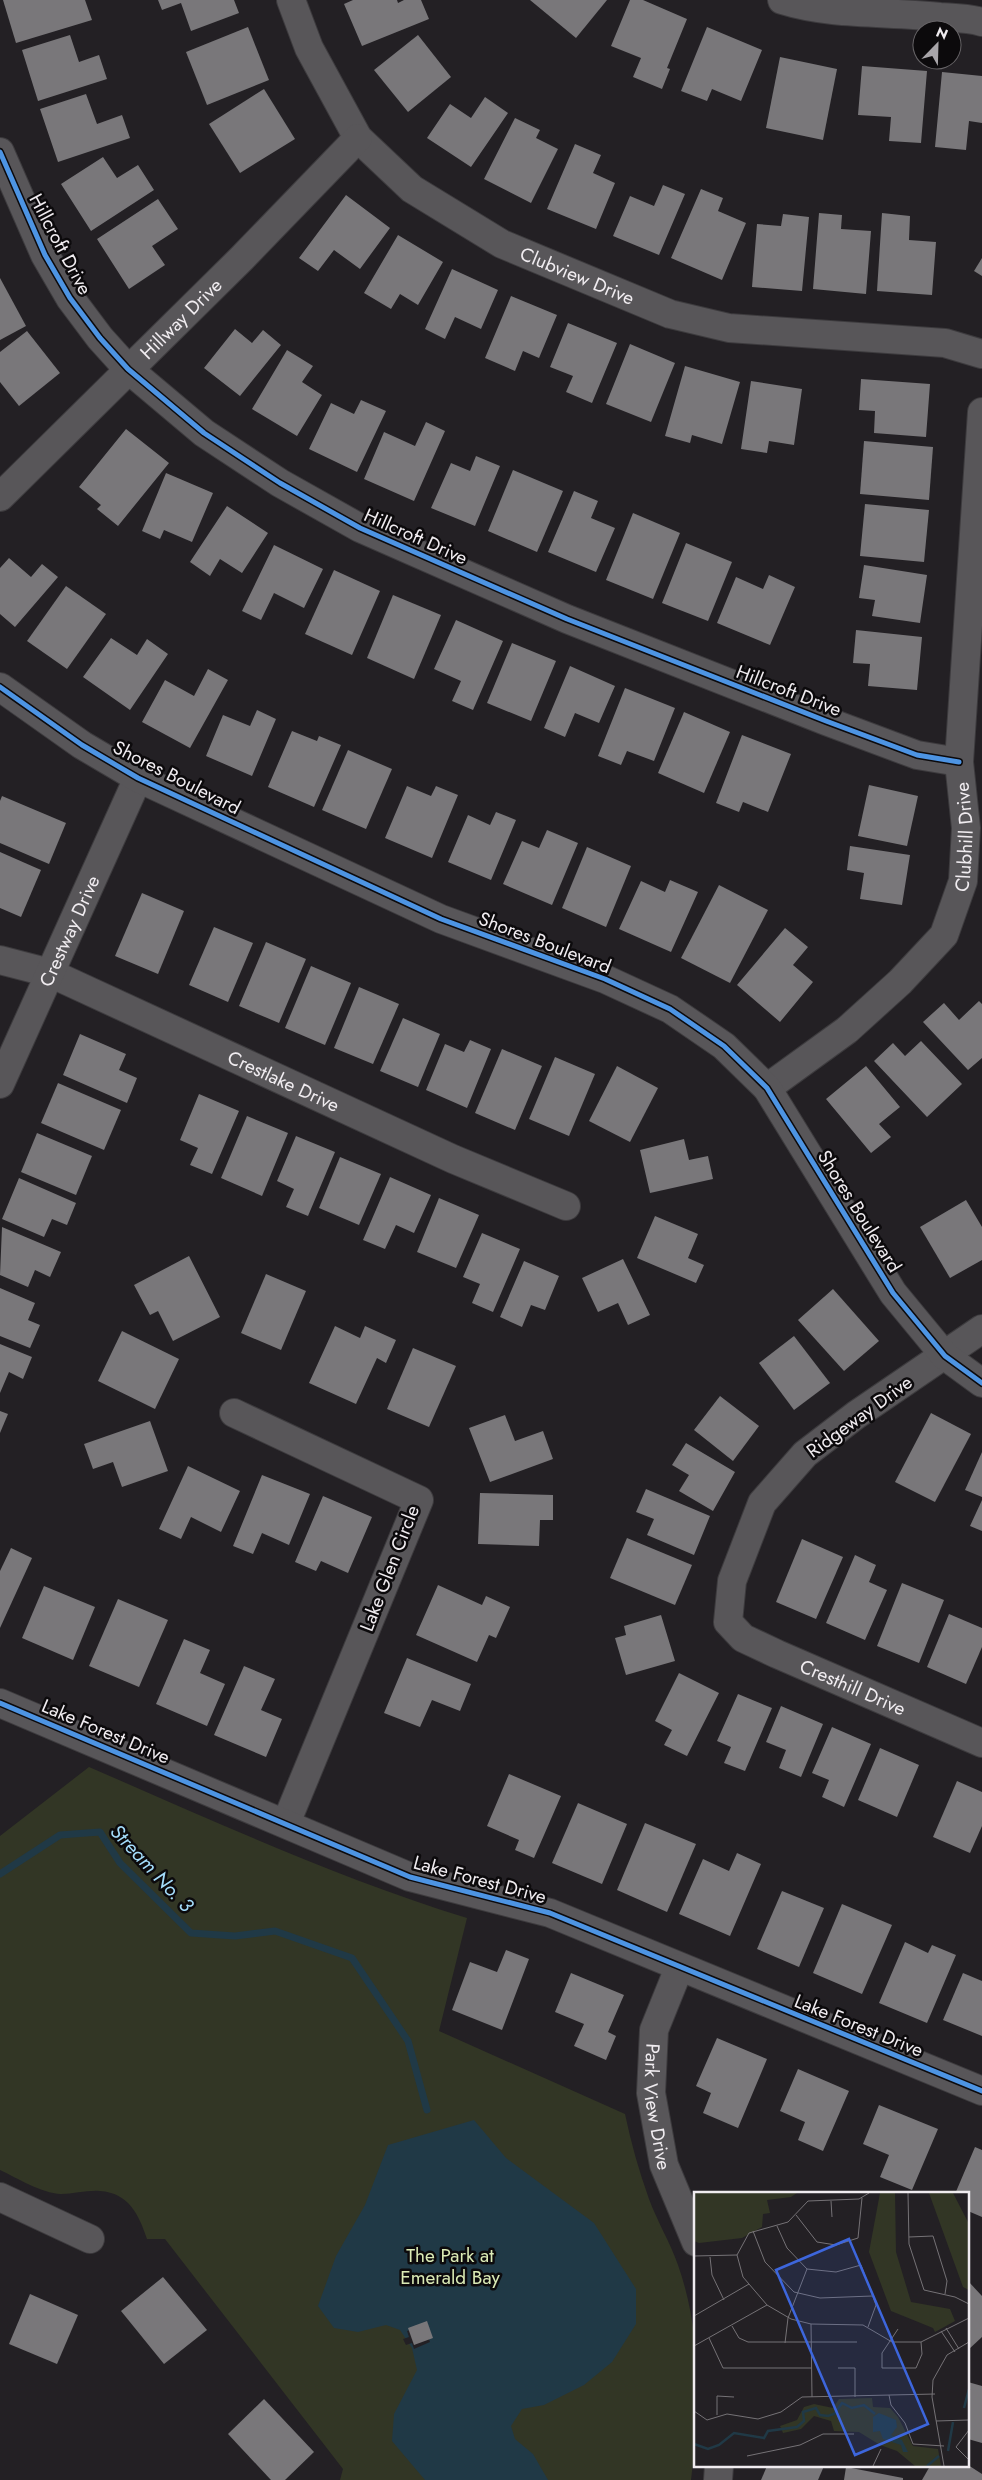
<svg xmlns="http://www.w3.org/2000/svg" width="982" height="2480" viewBox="0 0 982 2480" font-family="Jost,sans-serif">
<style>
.green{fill:#323625}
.water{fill:#203946}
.pier{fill:#232024}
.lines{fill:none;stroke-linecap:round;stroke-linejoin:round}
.stream{stroke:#203946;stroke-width:7}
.building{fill:#79777a}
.street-casing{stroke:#3d3b3e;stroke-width:30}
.secondary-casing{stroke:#3d3b3e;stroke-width:30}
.street{stroke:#585659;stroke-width:28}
.secondary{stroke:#585659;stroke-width:28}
.cycleway-casing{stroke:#0c0a0c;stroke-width:8}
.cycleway{stroke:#4d94e3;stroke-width:5}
.labels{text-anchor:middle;stroke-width:5;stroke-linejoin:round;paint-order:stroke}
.street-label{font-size:19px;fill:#f0ecf0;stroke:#0c0a0c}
.park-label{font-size:19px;fill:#dbebb6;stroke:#0c0a0c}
.water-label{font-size:20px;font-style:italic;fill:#a3dbf9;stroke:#0c0a0c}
.inset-river{fill:none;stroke:#203946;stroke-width:2.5}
.inset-road{fill:none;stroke:#757276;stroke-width:1}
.view{fill:#3d66dc;fill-opacity:0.15;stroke:#3d66dc;stroke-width:2.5}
.inset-edge{fill:none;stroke:#f0ecf0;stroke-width:2.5}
</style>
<rect width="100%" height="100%" fill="#232024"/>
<path class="green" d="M89,1767C214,1821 337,1878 467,1918L439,2031L625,2114C631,2143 639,2171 649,2199C657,2221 670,2242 678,2265C702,2333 700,2409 691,2480H340L343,2469L165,2239H147C139,2215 129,2193 100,2191C87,2190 74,2194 61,2194C41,2193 19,2179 0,2170V1836Z"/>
<path class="water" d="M474,2120L506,2158L594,2223L636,2289V2324L612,2362L584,2385L544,2405L522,2409L511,2426L515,2439L533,2454L548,2480H425L392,2441L394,2414L417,2370L412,2348L400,2330L386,2325L358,2332L334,2328L318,2306L336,2256L365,2205L388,2145Z"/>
<path class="pier" d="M424,2325L430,2342L414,2349L412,2343L406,2345L403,2339L409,2337L407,2331Z"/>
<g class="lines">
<path class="stream" d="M0,1874L60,1835L100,1832L120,1863L191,1933L235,1936L275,1931L352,1958L408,2041L427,2110"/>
</g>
<g class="building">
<path d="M3,0H85L92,20L16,43Z"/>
<path d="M158,0H234L239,13L191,31L181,3L162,10Z"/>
<path d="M353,0H397L398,3L404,0H421L429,19L362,46L344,4Z"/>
<path d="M530,0H607L576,38Z"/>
<path d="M630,0H643L687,19L667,68L670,69L662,89L633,77L641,58L611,46Z"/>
<path d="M248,27L269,80L207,105L186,52Z"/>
<path d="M707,27L762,50L741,101L712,89L707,101L681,91Z"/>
<path d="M70,35L79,62L99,55L107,79L38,101L22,50Z"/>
<path d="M418,35L451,77L408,112L374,70Z"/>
<path d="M780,57L837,69L823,140L766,128Z"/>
<path d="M862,66L927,71L921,143L889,141L891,117L858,115Z"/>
<path d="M942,72L982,76V123L969,121L966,150L935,147Z"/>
<path d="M264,89L295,139L240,173L209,124Z"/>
<path d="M86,94L97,124L122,115L130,138L58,162L40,109Z"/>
<path d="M485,97L508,113L471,167L427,138L450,104L471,118Z"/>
<path d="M515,118L540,130L536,138L558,149L531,203L484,179Z"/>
<path d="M575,144L601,155L593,173L615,183L596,229L547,209Z"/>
<path d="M103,157L117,178L138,165L154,190L91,231L61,184Z"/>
<path d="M663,185L685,194L659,255L613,236L630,196L654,206Z"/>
<path d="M701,189L723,198L718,211L746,223L722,280L671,258Z"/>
<path d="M346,195L390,228L360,269L334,250L318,271L299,258Z"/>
<path d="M158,199L178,229L152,246L165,265L129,289L97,239Z"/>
<path d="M819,213L842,215L841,229L871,231L866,294L813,289Z"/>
<path d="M882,213L910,216L909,240L936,242L932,295L877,291Z"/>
<path d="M783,214L809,217L802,291L752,287L757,224L781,226Z"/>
<path d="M398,235L443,262L418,305L400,294L391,309L364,293Z"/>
<path d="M982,258V276L974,271Z"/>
<path d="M452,269L498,290L481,329L455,317L445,339L425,329Z"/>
<path d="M0,278L26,326L0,340Z"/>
<path d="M511,296L557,315L539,358L523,351L515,371L485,358Z"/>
<path d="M568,323L617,343L592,403L566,392L573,376L550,367Z"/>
<path d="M235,329L252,343L263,330L281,345L240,396L204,368Z"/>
<path d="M27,331L60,373L19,406L0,382V352Z"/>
<path d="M630,344L675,363L651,422L606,404Z"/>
<path d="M287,350L313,366L302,382L322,395L297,436L252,409Z"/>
<path d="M685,366L740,382L722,444L692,435L690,443L665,436Z"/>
<path d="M861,379L930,384L926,437L874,433L875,411L859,410Z"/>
<path d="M751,381L802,389L794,445L769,441L767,453L741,449Z"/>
<path d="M361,400L386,411L357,472L309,449L331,403L354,414Z"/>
<path d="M426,422L445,431L414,501L364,479L384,432L415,446Z"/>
<path d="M126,429L169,463L118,526L97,509L101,505L79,487Z"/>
<path d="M864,441L933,447L929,500L860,494Z"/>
<path d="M476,456L500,466L475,526L431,508L451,463L470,471Z"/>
<path d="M513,470L563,491L537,552L488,531Z"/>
<path d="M166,473L213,493L192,542L164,530L160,539L142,531Z"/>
<path d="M574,491L598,501L591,518L615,528L596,572L548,552Z"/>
<path d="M865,504L929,510L924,562L860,556Z"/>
<path d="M227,506L268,533L242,573L220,559L210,576L190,562Z"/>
<path d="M633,513L680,533L653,599L606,580Z"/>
<path d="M686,543L732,562L708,621L662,603Z"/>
<path d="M274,545L323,569L304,608L274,593L261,620L242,611Z"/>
<path d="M9,558L31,577L42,564L58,577L15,627L0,614V568Z"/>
<path d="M864,565L927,575L920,623L872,616L875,600L859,598Z"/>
<path d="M334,570L380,591L352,655L305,634Z"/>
<path d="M769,575L795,587L770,645L717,623L736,577L763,589Z"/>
<path d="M66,586L106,614L67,669L27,641Z"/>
<path d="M393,595L441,615L414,679L367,658Z"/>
<path d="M456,620L503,641L473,710L452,701L461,681L434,669Z"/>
<path d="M856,630L922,637L917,690L868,686L870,664L853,663Z"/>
<path d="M111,638L137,655L147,639L168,654L130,710L83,677Z"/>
<path d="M512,643L556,661L531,721L487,703Z"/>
<path d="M570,666L615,686L599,723L575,713L565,737L544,728Z"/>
<path d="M208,669L228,680L190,748L142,722L165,680L194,696Z"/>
<path d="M625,688L675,708L654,761L627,751L621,765L598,756Z"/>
<path d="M257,710L276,719L252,776L206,756L223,715L250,726Z"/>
<path d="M684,712L730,732L704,793L658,773Z"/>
<path d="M292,731L317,741L319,736L341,745L314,807L268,787Z"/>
<path d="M742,735L791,754L768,812L743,802L739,812L716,803Z"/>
<path d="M348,750L392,769L366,829L322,810Z"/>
<path d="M869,785L918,796L907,846L858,836Z"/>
<path d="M407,786L431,796L436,786L458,795L432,858L385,838Z"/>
<path d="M2,796L66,823L49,864L0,843V801Z"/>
<path d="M496,812L516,820L491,880L448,862L468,815L490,825Z"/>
<path d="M547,830L578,843L552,905L503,884L522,841L539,848Z"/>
<path d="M850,846L910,855L902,905L860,899L864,873L847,870Z"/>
<path d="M587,847L631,866L606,927L562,908Z"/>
<path d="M0,852L41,870L21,917L0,908Z"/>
<path d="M670,880L698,892L671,952L619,929L641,881L665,892Z"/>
<path d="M719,885L768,910L730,983L681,958Z"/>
<path d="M142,893L184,911L158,974L115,956Z"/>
<path d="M214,927L253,943L228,1002L189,985Z"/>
<path d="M785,928L808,947L793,965L813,982L780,1022L737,985Z"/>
<path d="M266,942L306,959L279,1023L239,1006Z"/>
<path d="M311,966L351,983L325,1045L285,1028Z"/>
<path d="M359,987L399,1004L373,1064L334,1048Z"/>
<path d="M979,1001L982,1004V1058L968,1070L923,1022L944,1003L959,1020Z"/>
<path d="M403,1018L440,1034L418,1087L380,1071Z"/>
<path d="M80,1034L126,1054L119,1070L137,1078L127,1103L63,1075Z"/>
<path d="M470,1040L491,1049L467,1108L426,1090L445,1044L464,1052Z"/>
<path d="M921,1041L962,1084L927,1117L874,1061L893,1043L905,1056Z"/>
<path d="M502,1049L542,1066L515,1130L475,1113Z"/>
<path d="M555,1057L595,1074L569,1136L529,1119Z"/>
<path d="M617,1066L658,1088L630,1142L589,1121Z"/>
<path d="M866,1066L900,1107L879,1124L891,1137L871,1153L826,1099Z"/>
<path d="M58,1083L121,1110L104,1150L41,1123Z"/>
<path d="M199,1094L239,1111L212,1174L190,1165L198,1148L180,1140Z"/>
<path d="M247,1116L288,1133L262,1196L221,1178Z"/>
<path d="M37,1133L92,1156L76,1195L21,1172Z"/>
<path d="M296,1136L335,1152L308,1216L286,1207L294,1189L277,1181Z"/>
<path d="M684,1139L689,1160L708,1156L713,1179L650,1193L640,1150Z"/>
<path d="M340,1157L381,1174L359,1225L319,1208Z"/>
<path d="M390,1177L431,1195L414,1233L396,1225L385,1249L363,1240Z"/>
<path d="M19,1178L76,1203L67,1225L52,1219L44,1237L2,1219Z"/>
<path d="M439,1198L479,1215L456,1268L417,1252Z"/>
<path d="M966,1200L982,1227V1260L950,1278L920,1227Z"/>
<path d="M655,1216L698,1234L688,1258L704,1265L696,1283L637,1258Z"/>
<path d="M2,1227L61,1252L50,1277L35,1270L28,1287L0,1275Z"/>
<path d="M482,1233L520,1249L493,1312L472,1303L480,1284L463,1277Z"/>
<path d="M189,1256L220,1317L173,1341L158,1311L150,1315L134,1285Z"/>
<path d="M623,1259L650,1315L628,1325L618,1303L598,1312L582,1278Z"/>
<path d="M524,1261L559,1276L545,1310L531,1305L522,1327L500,1317Z"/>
<path d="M266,1274L306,1291L281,1350L241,1333Z"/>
<path d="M0,1288L35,1303L28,1320L40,1325L30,1348L0,1336Z"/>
<path d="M833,1289L879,1341L844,1371L798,1320Z"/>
<path d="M335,1326L360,1338L365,1326L396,1340L386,1363L377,1358L356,1404L309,1383Z"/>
<path d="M122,1331L179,1359L155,1409L98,1381Z"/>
<path d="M794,1336L830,1383L794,1410L759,1363Z"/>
<path d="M0,1344L32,1357L23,1379L9,1372L0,1393Z"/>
<path d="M413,1348L456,1366L429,1427L387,1409Z"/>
<path d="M720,1396L759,1426L733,1461L694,1430Z"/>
<path d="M0,1411L8,1414L0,1433Z"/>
<path d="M931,1413L971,1434L935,1502L895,1482Z"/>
<path d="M505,1415L515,1441L543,1431L553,1459L490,1482L469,1428Z"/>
<path d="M150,1421L168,1471L122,1487L113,1462L93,1469L84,1444Z"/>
<path d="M686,1443L735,1472L713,1511L679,1491L689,1475L672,1465Z"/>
<path d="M982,1452V1497L965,1490Z"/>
<path d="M188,1466L240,1491L221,1532L191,1517L181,1539L159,1529Z"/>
<path d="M262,1475L310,1494L289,1545L262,1533L253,1554L233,1546Z"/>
<path d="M646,1489L710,1516L694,1555L647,1535L654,1519L636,1512Z"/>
<path d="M480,1493L553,1495V1520H540L539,1546L478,1544Z"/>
<path d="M323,1496L372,1517L348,1573L321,1561L316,1571L295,1562Z"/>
<path d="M982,1500V1531L970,1526Z"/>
<path d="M627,1538L692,1565L675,1605L610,1578Z"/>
<path d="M802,1539L843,1557L816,1619L776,1602Z"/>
<path d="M11,1548L32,1558L0,1628V1571Z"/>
<path d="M855,1555L876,1565L869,1582L887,1590L865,1640L826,1623Z"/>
<path d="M902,1583L944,1600L919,1663L877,1646Z"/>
<path d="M438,1585L482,1605L486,1596L510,1607L496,1638L489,1635L477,1662L416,1635Z"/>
<path d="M44,1586L95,1607L73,1660L22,1638Z"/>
<path d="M118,1599L168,1620L139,1687L89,1666Z"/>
<path d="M949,1614L982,1628V1647L966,1684L927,1667Z"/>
<path d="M661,1615L675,1661L626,1675L615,1638L626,1635L624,1626Z"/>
<path d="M184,1639L210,1650L200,1673L225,1684L207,1726L156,1704Z"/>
<path d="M407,1658L471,1684L460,1711L432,1700L420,1727L384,1713Z"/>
<path d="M244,1666L275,1679L261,1710L282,1719L266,1757L214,1735Z"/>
<path d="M679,1673L719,1693L687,1756L664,1745L672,1730L655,1721Z"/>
<path d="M738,1694L772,1708L745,1771L724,1763L731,1747L717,1741Z"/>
<path d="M781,1706L823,1724L801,1777L779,1768L786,1750L766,1742Z"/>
<path d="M832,1727L871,1744L844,1807L822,1797L829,1780L812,1773Z"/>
<path d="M880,1748L919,1765L897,1817L858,1800Z"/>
<path d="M509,1774L561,1796L534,1858L515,1850L519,1840L487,1826Z"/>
<path d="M957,1781L982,1792V1826L970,1853L933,1837Z"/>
<path d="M578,1803L627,1824L602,1884L552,1863Z"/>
<path d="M645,1823L696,1844L667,1912L617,1890Z"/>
<path d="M737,1853L761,1864L730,1936L679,1914L703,1859L729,1871Z"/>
<path d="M782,1891L824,1908L799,1967L757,1949Z"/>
<path d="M842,1904L892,1925L862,1994L813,1973Z"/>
<path d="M905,1942L928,1953L932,1945L956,1955L927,2023L879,2003Z"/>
<path d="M506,1950L529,1959L502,2030L452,2010L470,1962L497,1972Z"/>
<path d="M571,1973L624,1995L608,2032L616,2036L606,2060L574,2046L584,2024L555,2012Z"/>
<path d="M963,1973L982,1981V2036L943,2020Z"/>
<path d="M717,2038L767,2059L738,2128L703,2113L711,2093L696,2086Z"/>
<path d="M798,2069L849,2091L823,2151L798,2140L805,2122L780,2111Z"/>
<path d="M879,2105L938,2129L912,2190L880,2177L889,2155L863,2144Z"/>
<path d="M975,2147L982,2150V2217L968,2211V2194H955Z"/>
<path d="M163,2277L207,2330L164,2364L121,2311Z"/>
<path d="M968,2281L982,2296V2337L968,2350Z"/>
<path d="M30,2294L78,2315L57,2364L9,2344Z"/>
<path d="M427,2321L433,2338L414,2345L408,2328Z"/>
<path d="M968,2382L982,2386V2443L968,2439Z"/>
<path d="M264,2399L314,2452L285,2480H271L228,2434Z"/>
<path d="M968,2465L982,2474V2480H922L930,2466Z"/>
<path d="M767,2466H824L818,2480H761Z"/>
<path d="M846,2467L903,2478V2480H844Z"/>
</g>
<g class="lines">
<defs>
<g id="street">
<path id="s1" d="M291,0L309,48L358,138L412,189L502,244L670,314L729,328L945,343L982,354"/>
<path d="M782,0C833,16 887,11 940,17C954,18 969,18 982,22"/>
<path d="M0,152L45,255L70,298L100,338L128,369L204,433L280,483L360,528L567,619L826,721L917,755L959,762"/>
<path id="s2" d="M0,497L242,258L358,138"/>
<path id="s3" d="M0,960L50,973L453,1159L566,1206"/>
<path id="s4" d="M0,1084L138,778"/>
<path id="s5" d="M767,1088L847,1030L900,982L944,935L963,881L966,828L959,762L982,412"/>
<path id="s6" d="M982,1329L856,1415L805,1454L762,1503L732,1581L728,1622L743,1638L777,1654L982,1743"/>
<path d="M234,1413L419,1500L286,1823"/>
<path d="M0,1703L410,1877L550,1913L982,2091"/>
<path id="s7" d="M679,1968L654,2030L651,2093L664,2165L696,2242"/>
<path d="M0,2197L90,2239"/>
<path d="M718,2480L719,2466"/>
</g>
<path id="secondary" d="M0,687L82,745L138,778L441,919L605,979L670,1009L724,1046L767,1088L893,1293L945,1356L982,1383"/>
</defs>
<use href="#street" class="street-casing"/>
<use href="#secondary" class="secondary-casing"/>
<use href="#street" class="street"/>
<use href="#secondary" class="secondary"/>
<defs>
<g id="cycleway">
<path d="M0,152L45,255L70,298L100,338L128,369L204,433L280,483L360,528L567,619L826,721L917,755L959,762"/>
<path d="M0,687L82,745L138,778L441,919L605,979L670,1009L724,1046L767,1088L893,1293L945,1356L982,1383"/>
<path d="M0,1703L410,1877L550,1913L982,2091"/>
</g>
</defs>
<use href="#cycleway" class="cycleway-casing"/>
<use href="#cycleway" class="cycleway"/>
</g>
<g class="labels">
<g class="street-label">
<text transform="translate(61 244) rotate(62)" y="7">Hillcroft Drive</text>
<text dy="7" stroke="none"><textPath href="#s1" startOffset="415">Clubview Drive</textPath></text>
<text dy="7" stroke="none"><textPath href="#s2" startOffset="254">Hillway Drive</textPath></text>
<text transform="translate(416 536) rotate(24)" y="7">Hillcroft Drive</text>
<text transform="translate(789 690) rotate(21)" y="7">Hillcroft Drive</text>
<text transform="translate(177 777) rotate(27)" y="7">Shores Boulevard</text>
<text dy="7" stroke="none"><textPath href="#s5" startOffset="336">Clubhill Drive</textPath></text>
<text dy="7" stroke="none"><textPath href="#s4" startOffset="168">Crestway Drive</textPath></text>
<text transform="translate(545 942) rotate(21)" y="7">Shores Boulevard</text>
<text dy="7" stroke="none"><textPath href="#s3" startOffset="309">Crestlake Drive</textPath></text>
<text transform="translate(860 1211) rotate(58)" y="7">Shores Boulevard</text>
<text transform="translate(859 1416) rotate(-36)" y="7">Ridgeway Drive</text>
<text transform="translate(389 1568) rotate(-69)" y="7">Lake Glen Circle</text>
<text dy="7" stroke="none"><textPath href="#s6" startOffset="549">Cresthill Drive</textPath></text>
<text transform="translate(106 1731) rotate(23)" y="7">Lake Forest Drive</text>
<text transform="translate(480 1879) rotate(15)" y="7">Lake Forest Drive</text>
<text transform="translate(859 2025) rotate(22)" y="7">Lake Forest Drive</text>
<text dy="7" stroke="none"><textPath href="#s7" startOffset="144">Park View Drive</textPath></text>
</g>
<g class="park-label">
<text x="450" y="2262">The Park at<tspan x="450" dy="22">Emerald Bay</tspan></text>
</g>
<g class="water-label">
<text transform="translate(152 1868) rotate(47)" y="7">Stream No. 3</text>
</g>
</g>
<g transform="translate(694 2192)">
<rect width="275" height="275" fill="#232024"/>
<path d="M0,1H103L97,5L73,8L76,21L69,22L68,35L48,46L5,51L0,49ZM186,1H201L202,60L217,110L256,117L261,129L241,140L239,136L197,119L175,60ZM235,1H259L275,32V98L269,95ZM178,206L179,215L196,216L204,225L219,254L244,257L247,274H221L203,259L186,253L165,240L140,239L137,229L120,224L107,237L89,241L86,234L103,228L110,215L120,212L139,216L145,207Z" fill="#323625"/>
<path d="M185,221L202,228L203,235L197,243L208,248L214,260H209L207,253L189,247L186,239L179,240V225Z" fill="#203946"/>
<path class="inset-river" d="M270,216L275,197M0,252L14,257L25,253L40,241L70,246L74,239L103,235L110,229L109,220L122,216L126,223L134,224L140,222L148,211L158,216L170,213L181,222M254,259L259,230M233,274L245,264"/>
<path class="inset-road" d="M175,1L165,7L114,9L94,30L55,41L43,63L49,85L73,113L97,127L117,132L169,133L198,150H227L275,126M214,1L215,52L230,98L261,105L275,112M137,9L138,25M102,23L123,50L142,53L164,46L168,6M83,34L93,56L113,77L142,80L167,73L182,113L174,135M59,39L71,70L100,100L126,106L178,104M215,45L239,44L253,89L251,102M0,64L43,63M16,65L18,83L30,108M0,124L55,92M117,132L118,205M38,134L45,146L54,150H163M252,136L265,157M204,137L188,161V176H222L228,162L227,150M247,139L261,160M15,146L29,176H118M91,151L94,126L113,77M0,154L73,113M144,176H161V205M195,203L197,213L211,231L219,252L250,254M0,219L13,228L33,222L64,227L87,220L108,205L241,202M23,223V204L40,205M242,229L275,228M275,238L262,255L275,268M53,264L106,253L129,242H160M179,274L187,257M250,274L238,205L239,188L253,163L275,150"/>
<path class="view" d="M155,47L234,232L161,263L82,78Z"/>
<rect width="275" height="275" class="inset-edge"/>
</g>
<g transform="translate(937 45) rotate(23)"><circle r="24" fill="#0c0a0c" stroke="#676467"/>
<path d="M0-4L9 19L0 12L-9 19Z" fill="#a8a5a9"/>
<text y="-8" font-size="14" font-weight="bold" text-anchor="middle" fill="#f0ecf0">N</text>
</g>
</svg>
